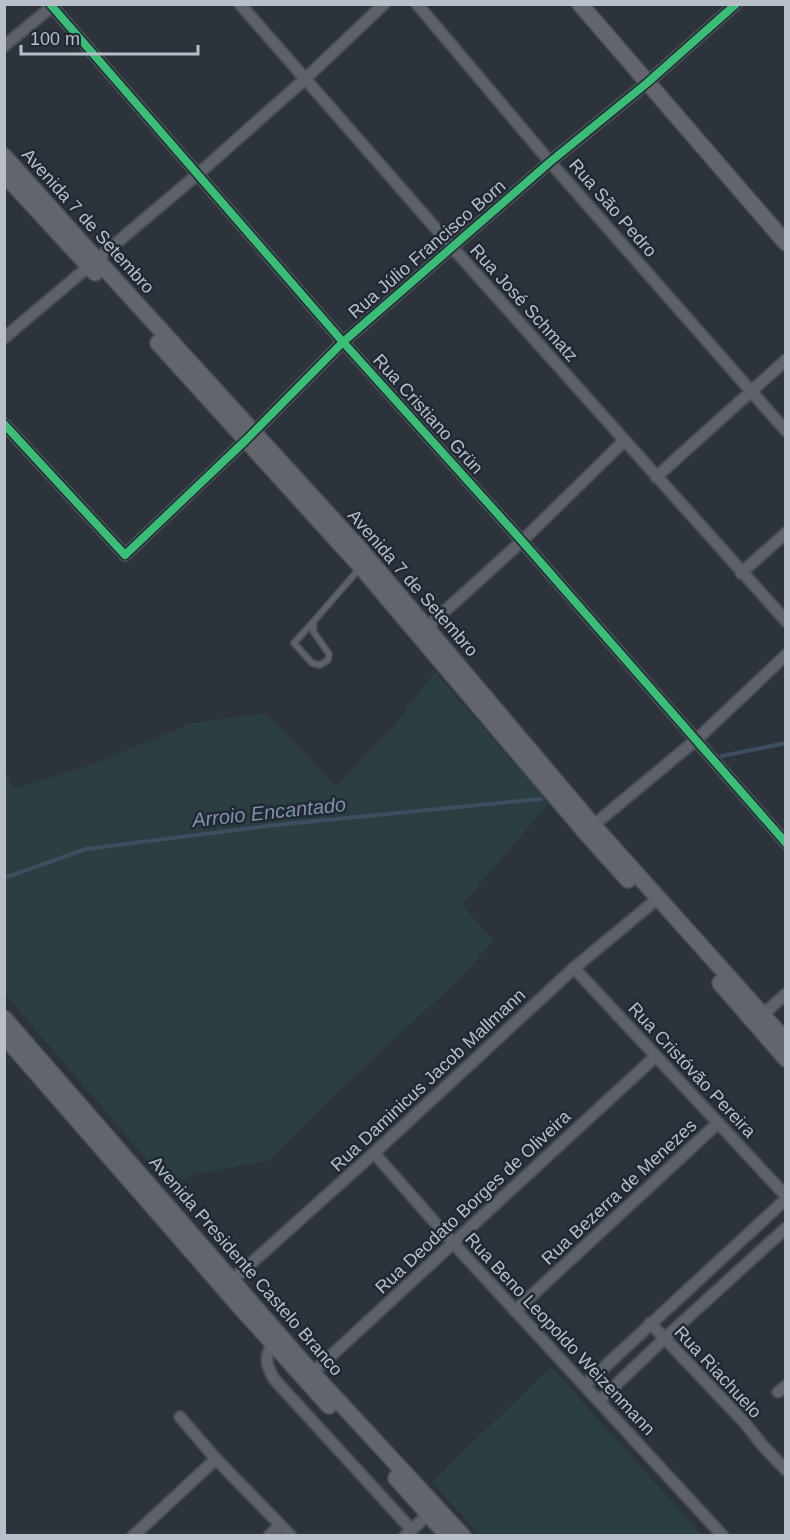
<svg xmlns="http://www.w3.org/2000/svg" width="790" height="1540" viewBox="0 0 790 1540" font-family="Arial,sans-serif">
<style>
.green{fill:#2b3e40}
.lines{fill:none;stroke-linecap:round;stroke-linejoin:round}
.stream{stroke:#3e4e62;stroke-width:4}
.lane-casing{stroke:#4b4f54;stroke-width:8}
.street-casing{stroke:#4b4f54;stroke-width:14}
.secondary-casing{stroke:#4b4f54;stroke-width:18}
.lane{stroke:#5d6168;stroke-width:5}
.street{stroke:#5d6168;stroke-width:10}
.secondary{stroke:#62656c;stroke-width:15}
.cycleway-casing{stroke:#212934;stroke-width:11}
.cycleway{stroke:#3abd76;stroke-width:8}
.labels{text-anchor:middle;stroke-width:5;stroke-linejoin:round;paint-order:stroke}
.street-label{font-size:18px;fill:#b8bfc9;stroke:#212934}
.water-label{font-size:20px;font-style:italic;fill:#7c91aa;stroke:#212934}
</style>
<rect width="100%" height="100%" fill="#2d333a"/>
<g class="green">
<path d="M435,672L549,803L462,905L494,940L458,981L401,1032L337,1093L269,1161L200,1173L168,1184L5,994V769L14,789L90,765L192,723L266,713L336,786L393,727Z"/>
<path d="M551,1367L702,1535H480L432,1482Z"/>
</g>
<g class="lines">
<g class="stream">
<path d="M722,756L786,743"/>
<path d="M4,878L86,849L275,825L541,799"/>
</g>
<defs>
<path id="lane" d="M314,621L294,643L312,663L320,665L328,660L329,654L313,631L314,621L360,568"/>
<g id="street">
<path d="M50,4L343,342L522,541L786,843"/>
<path d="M240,4L452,247L786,621"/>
<path d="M417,4L550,162L786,431"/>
<path d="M4,46L55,4"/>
<path d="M4,338L198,174L305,79L384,4"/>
<path d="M4,424L125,555L246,440L343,342L550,162L647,83L736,4"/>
<path d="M656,477L786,360"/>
<path d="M741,573L786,533"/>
<path d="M423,631L522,541L624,441"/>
<path d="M590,828L696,740L786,655"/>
<path d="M574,968L786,1196"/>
<path d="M759,1018L786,994"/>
<path d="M374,1153L453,1243L723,1536"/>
<path d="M228,1284L374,1153L574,968L650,905L657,898"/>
<path d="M515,1311L718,1123"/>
<path d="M650,1323L745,1423L763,1446L786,1470"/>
<path d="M275,1340C264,1356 265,1363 274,1379L411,1529"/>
<path d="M308,1377L656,1056"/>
<path d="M585,1385L786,1199"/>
<path d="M778,1392L786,1386"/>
<path d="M599,1401L664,1339L786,1228"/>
<path d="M180,1417L216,1459L291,1536"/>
<path d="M133,1536L216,1459"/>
<path d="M269,1536L280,1525"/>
<path d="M405,1536L433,1510"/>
</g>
<g id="secondary">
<path d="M580,4L786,243"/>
<path d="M4,156L97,260L360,549L593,825L786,1041"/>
<path d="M4,174L95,273"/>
<path d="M158,343L361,567L585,832L628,880"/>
<path d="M720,983L786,1059"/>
<path d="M4,1018L307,1367L463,1536"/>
<path d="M4,1036L240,1307L329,1406"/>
<path d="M396,1478L448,1536"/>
</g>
</defs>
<use href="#lane" class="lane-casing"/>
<use href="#street" class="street-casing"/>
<use href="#secondary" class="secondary-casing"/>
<use href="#lane" class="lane"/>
<use href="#street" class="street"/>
<use href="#secondary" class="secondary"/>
<defs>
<g id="cycleway">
<path d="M50,4L343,342L522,541L786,843"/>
<path d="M4,424L125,555L246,440L343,342L550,162L647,83L736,4"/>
</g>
</defs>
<use href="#cycleway" class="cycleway-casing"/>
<use href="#cycleway" class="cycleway"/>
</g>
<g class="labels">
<g class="street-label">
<text transform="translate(613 208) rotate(49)" y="6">Rua São Pedro</text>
<text transform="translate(88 221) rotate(48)" y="6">Avenida 7 de Setembro</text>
<text transform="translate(427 249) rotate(-41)" y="6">Rua Júlio Francisco Born</text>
<text transform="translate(524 303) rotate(48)" y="6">Rua José Schmatz</text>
<text transform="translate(428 414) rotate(48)" y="6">Rua Cristiano Grün</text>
<text transform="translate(413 583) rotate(49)" y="6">Avenida 7 de Setembro</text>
<text transform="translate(692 1070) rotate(47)" y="6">Rua Cristóvão Pereira</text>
<text transform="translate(428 1080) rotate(-43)" y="6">Rua Daminicus Jacob Mallmann</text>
<text transform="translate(619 1192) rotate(-43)" y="6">Rua Bezerra de Menezes</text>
<text transform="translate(473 1202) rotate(-43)" y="6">Rua Deodato Borges de Oliveira</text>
<text transform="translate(246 1266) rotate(49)" y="6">Avenida Presidente Castelo Branco</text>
<text transform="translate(560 1334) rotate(47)" y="6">Rua Beno Leopoldo Weizenmann</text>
<text transform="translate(718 1372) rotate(47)" y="6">Rua Riachuelo</text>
</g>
<g class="water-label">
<text transform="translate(269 812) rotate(-6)" y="7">Arroio Encantado</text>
</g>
</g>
<rect width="790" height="1540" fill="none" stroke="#b8bfc9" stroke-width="12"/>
<path d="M21 45v9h177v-9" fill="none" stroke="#b8bfc9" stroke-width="3"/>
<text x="30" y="45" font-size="18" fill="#b8bfc9" stroke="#212934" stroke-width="4.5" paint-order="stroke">100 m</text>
</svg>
